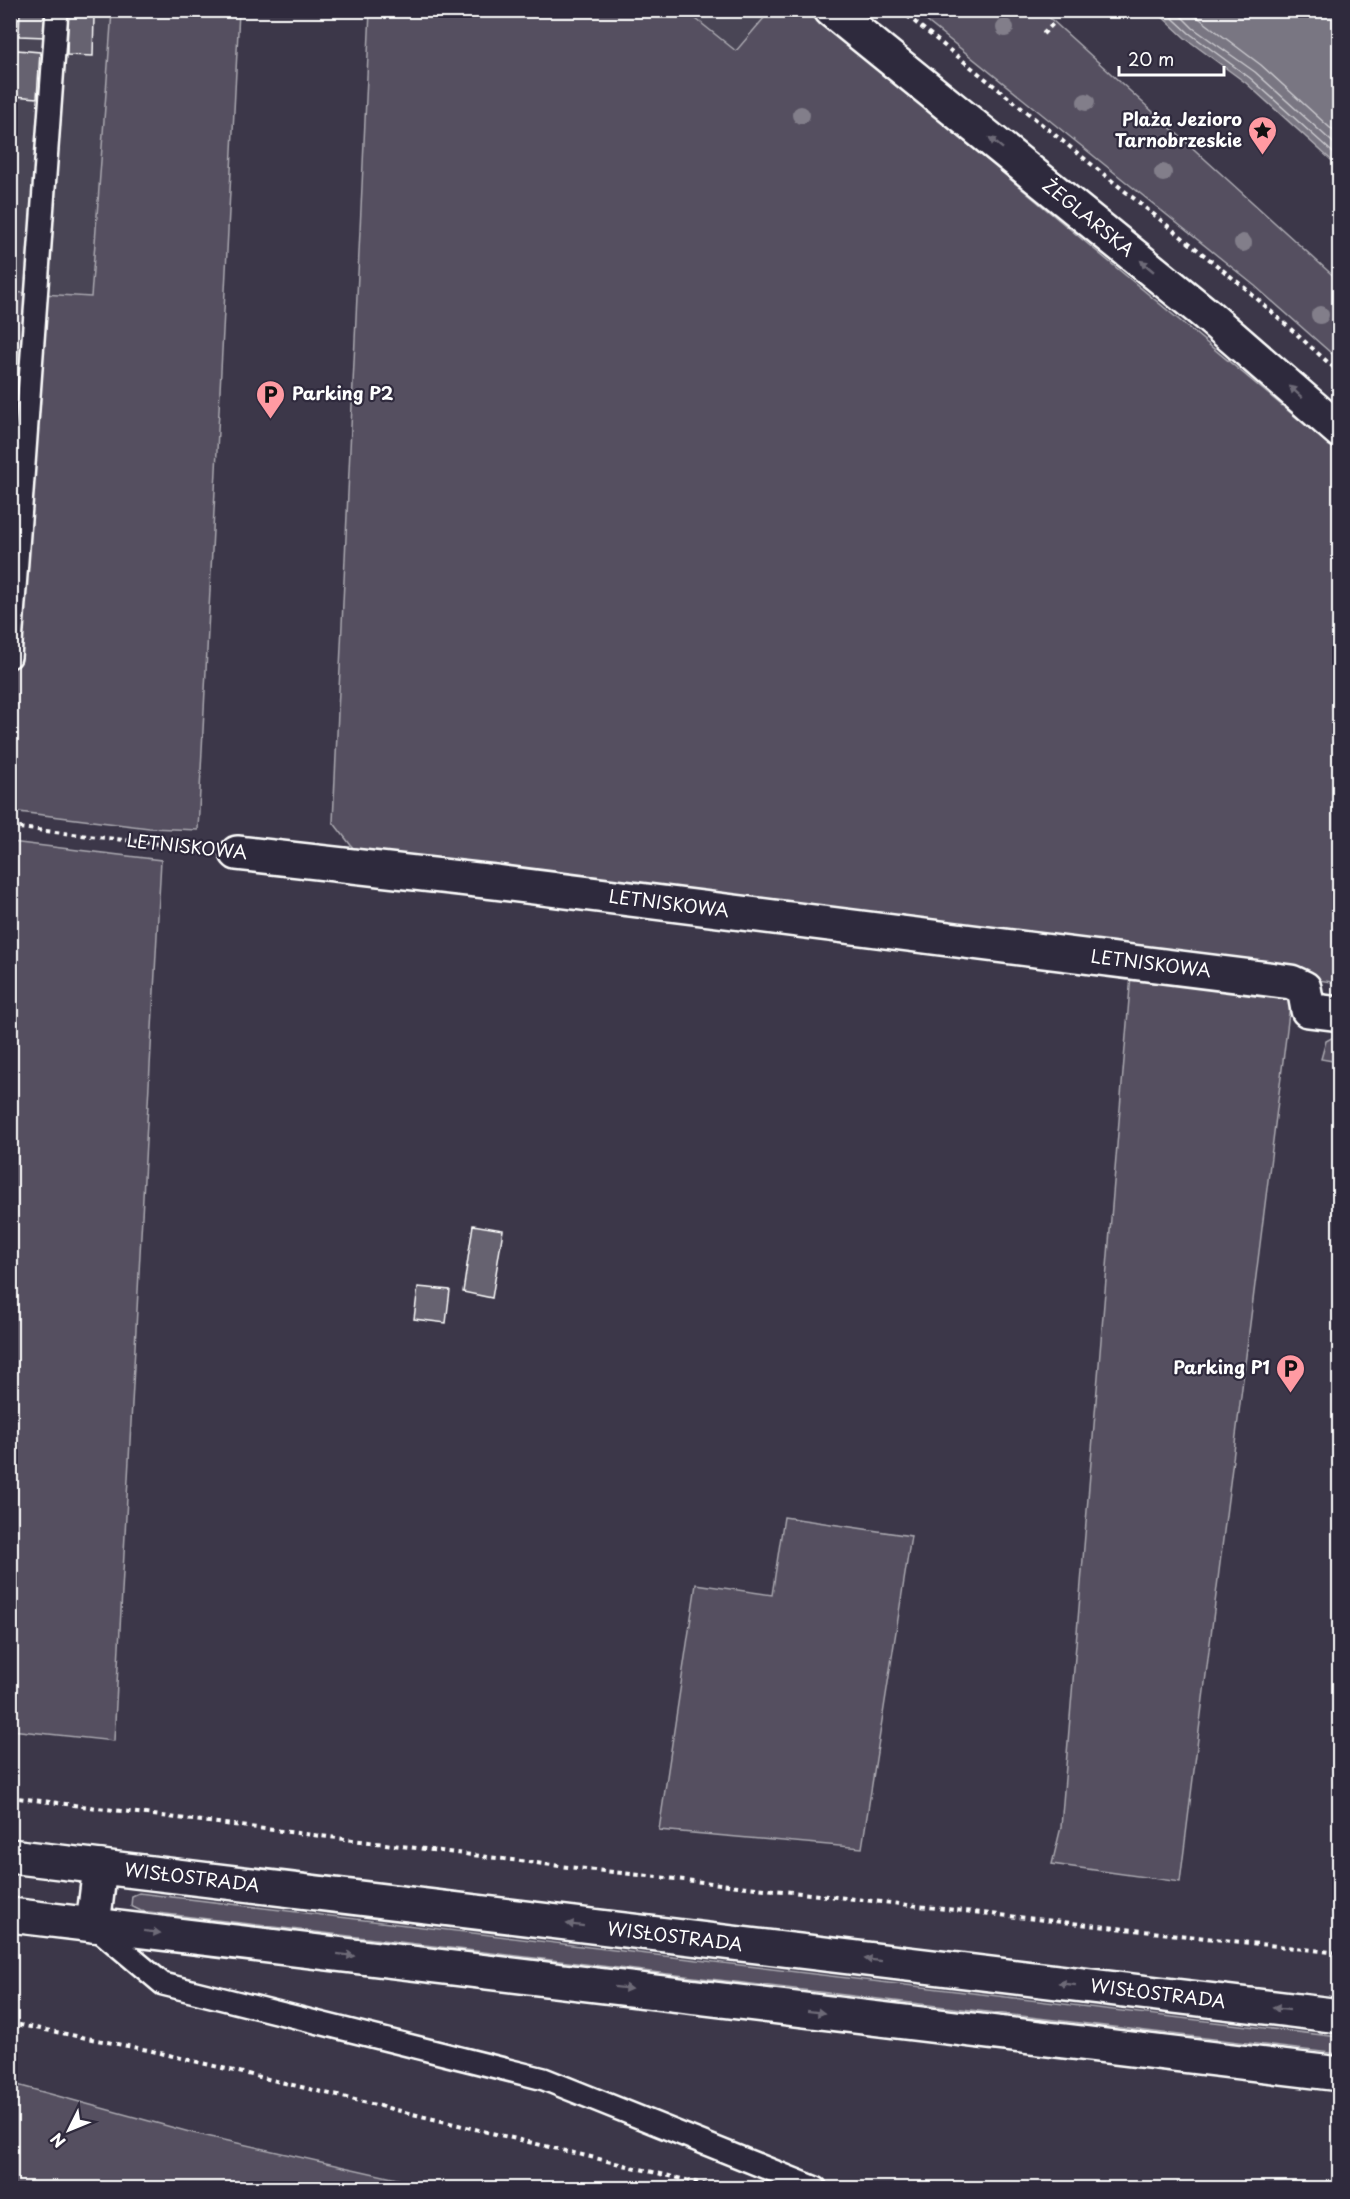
<svg xmlns="http://www.w3.org/2000/svg" width="1350" height="2199" viewBox="0 0 1350 2199" font-family="'Playpen Sans',sans-serif">
<style>
.built{fill:#494455}
.green{fill:#555060;stroke:#aaa8b0;stroke-width:1.5}
.water{fill:#797682;stroke:#afadb4;stroke-width:1.5}
.lines{fill:none;stroke-linecap:round;stroke-linejoin:round}
.shore{stroke:#c9c8cd;stroke-width:1.5}
.building{fill:#666270;stroke:#fff;stroke-width:1.5}
.service-casing{stroke:#fff;stroke-width:26}
.minor-casing{stroke:#fff;stroke-width:38}
.secondary-casing{stroke:#fff;stroke-width:38}
.path{stroke:#fff;stroke-width:4;stroke-dasharray:4.5 4.5;stroke-linecap:butt}
.service{stroke:#2f2a3d;stroke-width:21}
.minor{stroke:#2f2a3d;stroke-width:33}
.secondary{stroke:#2f2a3d;stroke-width:33}
.tree{fill:#827e8a}
.oneway{fill:#6d6a77}
.labels{text-anchor:middle;stroke-width:4.5;stroke-linejoin:round;paint-order:stroke}
.poi-label{font-size:18px;font-weight:bold;fill:#fff;stroke:#2f2a3d;text-anchor:end}
.street-label{font-size:18px;fill:#fff;stroke:#2f2a3d}
</style>
<rect width="100%" height="100%" fill="#3c3749"/>
<filter id="ink" filterUnits="userSpaceOnUse"><feTurbulence type="fractalNoise" baseFrequency=".0167" numOctaves="2"/><feDisplacementMap in="SourceGraphic" scale="12" xChannelSelector="R" yChannelSelector="G"/><feConvolveMatrix kernelMatrix="1 2 1 2 8 2 1 2 1" color-interpolation-filters="sRGB"/></filter>
<g filter="url(#ink)">
<g class="built">
<path d="M10,11H112L91,298L11,292Z"/>
<path d="M686,11H770L736,51Z"/>
</g>
<g class="green">
<path d="M112,11H239L198,830L149,828L11,811L10,292L91,297Z"/>
<path d="M370,11H686L736,51L770,11H808L1339,453V983L353,848L333,822Z"/>
<path d="M914,11H1042L1339,281V360L1255,286Z"/>
<path d="M11,842L161,860L114,1741L11,1730Z"/>
<path d="M1131,975L1292,989L1180,1882L1052,1864L1061,1827Z"/>
<path d="M1339,1034V1062L1321,1059L1326,1041Z"/>
<path d="M784,1517L911,1536L862,1848L659,1830L696,1584L772,1595Z"/>
<path d="M139,1893L1339,2037V2054L141,1911L131,1906L132,1896Z"/>
<path d="M10,2083L193,2133L437,2188H11Z"/>
</g>
<path class="water" d="M1156,11H1339V167L1246,83L1185,38Z"/>
<g class="lines">
<g class="shore">
<path d="M1164,10L1189,33L1250,78L1340,159"/>
<path d="M1175,10L1193,28L1255,72L1340,149"/>
<path d="M1188,10L1261,65L1340,137"/>
</g>
</g>
<g class="building">
<path d="M20,10H46L45,37L19,36Z"/>
<path d="M68,16L94,17L93,56L67,55Z"/>
<path d="M17,50L40,52L37,98L14,96Z"/>
<path d="M473,1225L503,1230L492,1298L463,1292Z"/>
<path d="M418,1287L450,1290L446,1323L414,1319Z"/>
</g>
<g class="lines">
<defs>
<g id="service">
<path d="M10,657L57,10"/>
<path d="M94,1926L163,1984L544,2079L816,2188"/>
</g>
<g id="minor">
<path d="M831,10L1207,315L1340,431"/>
<path d="M237,853L495,882L1291,982L1304,988L1308,1010L1340,1014"/>
</g>
<g id="secondary">
<path d="M10,1856L1340,2016"/>
<path d="M10,1915L1340,2074"/>
<path d="M93,1925L100,1867"/>
</g>
</defs>
<use href="#service" class="service-casing"/>
<use href="#minor" class="minor-casing"/>
<use href="#secondary" class="secondary-casing"/>
<g class="path">
<path d="M900,10L1245,288L1340,373"/>
<path d="M1043,34L1055,22"/>
<path d="M10,827L204,849"/>
<path d="M10,1797L568,1867L1340,1953"/>
<path d="M10,2023L148,2050L719,2188"/>
</g>
<use href="#service" class="service"/>
<use href="#minor" class="minor"/>
<use href="#secondary" class="secondary"/>
</g>
<g class="tree">
<circle cx="1005" cy="28" r="9"/>
<circle cx="1086" cy="102" r="9"/>
<circle cx="801" cy="115" r="9"/>
<circle cx="1163" cy="173" r="9"/>
<circle cx="1243" cy="243" r="9"/>
<circle cx="1320" cy="315" r="9"/>
</g>
<defs><path id="oneway-solid" d="M-6-.8H1V-3.2L6.5 0L1 3.2V.8H-6Z" transform="scale(1.5)"/></defs>
<g class="oneway">
<use href="#oneway-solid" transform="translate(996 143) rotate(-141)"/>
<use href="#oneway-solid" transform="translate(1147 266) rotate(-140)"/>
<use href="#oneway-solid" transform="translate(1296 392) rotate(-138)"/>
<use href="#oneway-solid" transform="translate(575 1925) rotate(-173)"/>
<use href="#oneway-solid" transform="translate(152 1932) rotate(7)"/>
<use href="#oneway-solid" transform="translate(346 1955) rotate(7)"/>
<use href="#oneway-solid" transform="translate(873 1960) rotate(-173)"/>
<use href="#oneway-solid" transform="translate(1067 1984) rotate(-173)"/>
<use href="#oneway-solid" transform="translate(623 1988) rotate(7)"/>
<use href="#oneway-solid" transform="translate(1281 2009) rotate(-173)"/>
<use href="#oneway-solid" transform="translate(816 2012) rotate(7)"/>
</g>
</g>
<defs>
<symbol id="sight-pin" viewBox="-11 -11 22 30"><path d="M0 17L-7.5 6A9.5 9.5 0 1 1 7.5 6Z" fill="#ff9aa2" stroke="#2f2a3d"/><path d="M0-6L1.8-2.2L6-1.7L2.9 1.2L3.7 5.4L0 3.3L-3.7 5.4L-2.9 1.2L-6-1.7L-1.8-2.2Z" fill="#111"/></symbol>
<symbol id="parking-pin" viewBox="-11 -11 22 30"><path d="M0 17L-7.5 6A9.5 9.5 0 1 1 7.5 6Z" fill="#ff9aa2" stroke="#2f2a3d"/><path d="M-3.5-5.5H1a3.5 3.5 0 0 1 0 7H-1V5.5H-3.5ZM-1-3.4V-.6H.8a1.4 1.4 0 0 0 0-2.8Z" fill="#111"/></symbol>
</defs>
<g fill-rule="evenodd">
<use href="#sight-pin" x="1246" y="114" width="33" height="45"/>
<use href="#parking-pin" x="254" y="378" width="33" height="45"/>
<use href="#parking-pin" x="1274" y="1352" width="33" height="45"/>
</g>
<g class="labels">
<g class="poi-label">
<text x="1242" y="126">Plaża Jezioro<tspan x="1242" dy="21">Tarnobrzeskie</tspan></text>
<text x="292" y="400" text-anchor="start">Parking P2</text>
<text x="1270" y="1374">Parking P1</text>
</g>
<g class="street-label">
<text transform="translate(1088 218) rotate(39)" y="6">ŻEGLARSKA</text>
<text transform="translate(187 847) rotate(6)" y="6">LETNISKOWA</text>
<text transform="translate(669 904) rotate(7)" y="6">LETNISKOWA</text>
<text transform="translate(1151 964) rotate(7)" y="6">LETNISKOWA</text>
<text transform="translate(192 1878) rotate(7)" y="6">WISŁOSTRADA</text>
<text transform="translate(675 1937) rotate(7)" y="6">WISŁOSTRADA</text>
<text transform="translate(1158 1994) rotate(7)" y="6">WISŁOSTRADA</text>
</g>
</g>
<rect width="1350" height="2199" fill="none" stroke="#2f2a3d" stroke-width="36"/>
<rect x="18" y="18" width="1314" height="2163" fill="none" stroke="#fff" stroke-width="2" filter="url(#ink)"/>
<g transform="translate(69 2130) rotate(227)" stroke="#2f2a3d" stroke-width="4.5" paint-order="stroke">
<path d="M0-4.5L10 22L0 15L-10 22Z" fill="#ffffff"/>
<text y="-9" font-size="16" font-weight="bold" text-anchor="middle" fill="#ffffff">N</text>
</g>
<path d="M1119 66v9h105v-9" fill="none" stroke="#ffffff" stroke-width="3"/>
<text x="1128" y="66" font-size="18" fill="#ffffff" stroke="#2f2a3d" stroke-width="4.5" paint-order="stroke">20 m</text>
</svg>
